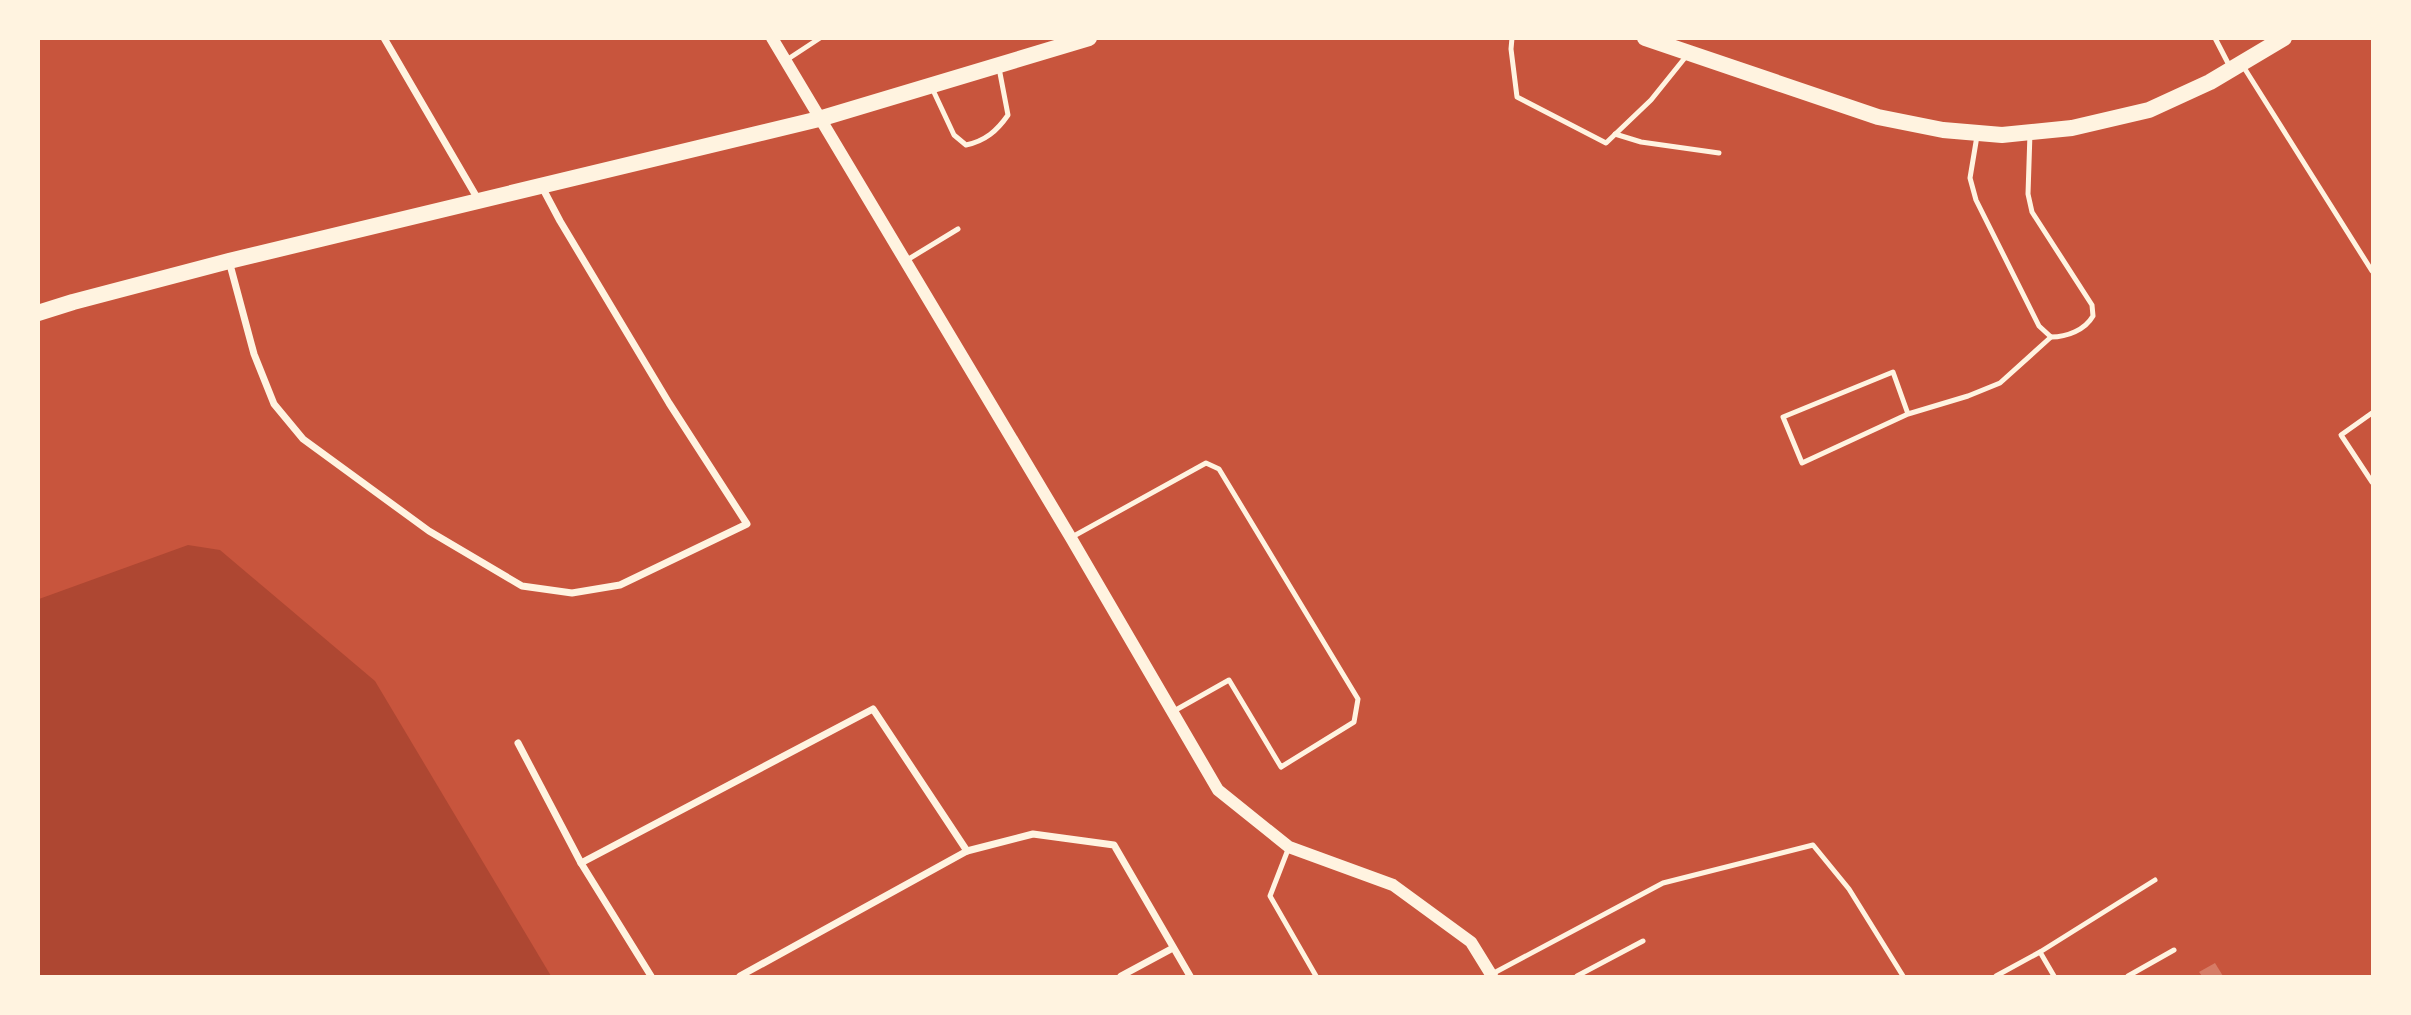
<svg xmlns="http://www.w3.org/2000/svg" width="2411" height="1015" viewBox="0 0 2411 1015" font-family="Commissioner,sans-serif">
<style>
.green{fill:#ae4732}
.building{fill:#d67c66}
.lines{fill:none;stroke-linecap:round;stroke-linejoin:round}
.service{stroke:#fff3e0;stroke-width:5}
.minor{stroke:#fff3e0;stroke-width:7}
.tertiary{stroke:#fff3e0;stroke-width:12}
.primary{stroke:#fff3e0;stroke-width:16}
</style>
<rect width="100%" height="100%" fill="#c8553d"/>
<path class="green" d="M188,545L220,550L375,681L551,976H39V599Z"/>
<path class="building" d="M2215,963L2223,976H2202L2199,972Z"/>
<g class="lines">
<g class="service">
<path d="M1512,38L1511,49L1517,97L1606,143L1651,100L1688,54"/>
<path d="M2215,38L2230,67"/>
<path d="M785,61L820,38"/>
<path d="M2243,66L2372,271"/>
<path d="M932,88L954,135L966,145C985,141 997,131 1008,115L999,68"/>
<path d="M1615,134L1641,142L1719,153"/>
<path d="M1977,136L1970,178L1976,200L2039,326L2051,337C2067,337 2085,330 2093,316L2092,305L2032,212L2028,194L2030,133"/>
<path d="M907,260L958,229"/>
<path d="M2372,413L2341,435L2372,482"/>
<path d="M1908,414L1802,463L1783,417L1893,372L1908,414L1968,396L2000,383L2051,337"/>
<path d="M1072,537L1206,463L1219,469L1358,699L1354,722L1281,767L1229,680L1174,711"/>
<path d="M1289,847L1270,896L1316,976"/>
<path d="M1492,974L1663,883L1813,845L1849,889L1903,976"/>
<path d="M1577,976L1643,941"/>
<path d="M1996,976L2040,952"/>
<path d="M2054,976L2040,952L2155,880"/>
<path d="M2128,976L2174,950"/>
</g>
<g class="minor">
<path d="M384,38L479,201"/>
<path d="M229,261L254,354L274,404L303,439L429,531L522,586L572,593L620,585L747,524L669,403L560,221L542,187"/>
<path d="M518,743L581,863L651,976"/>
<path d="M581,863L873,709L967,851"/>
<path d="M740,976L967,851L1033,834L1114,845L1190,976"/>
<path d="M1121,976L1173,948"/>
</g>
<path class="tertiary" d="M772,38L1071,538L1218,790L1289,847L1393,885L1471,942L1492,976"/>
<g class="primary">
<path d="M1645,38L1878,117L1943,130L2002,135L2072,128L2149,110L2210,82L2284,38"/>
<path d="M38,313L73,302L229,261L819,119L1089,38"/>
</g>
</g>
<rect width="2411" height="1015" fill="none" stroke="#fff3e0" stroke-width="80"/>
</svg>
